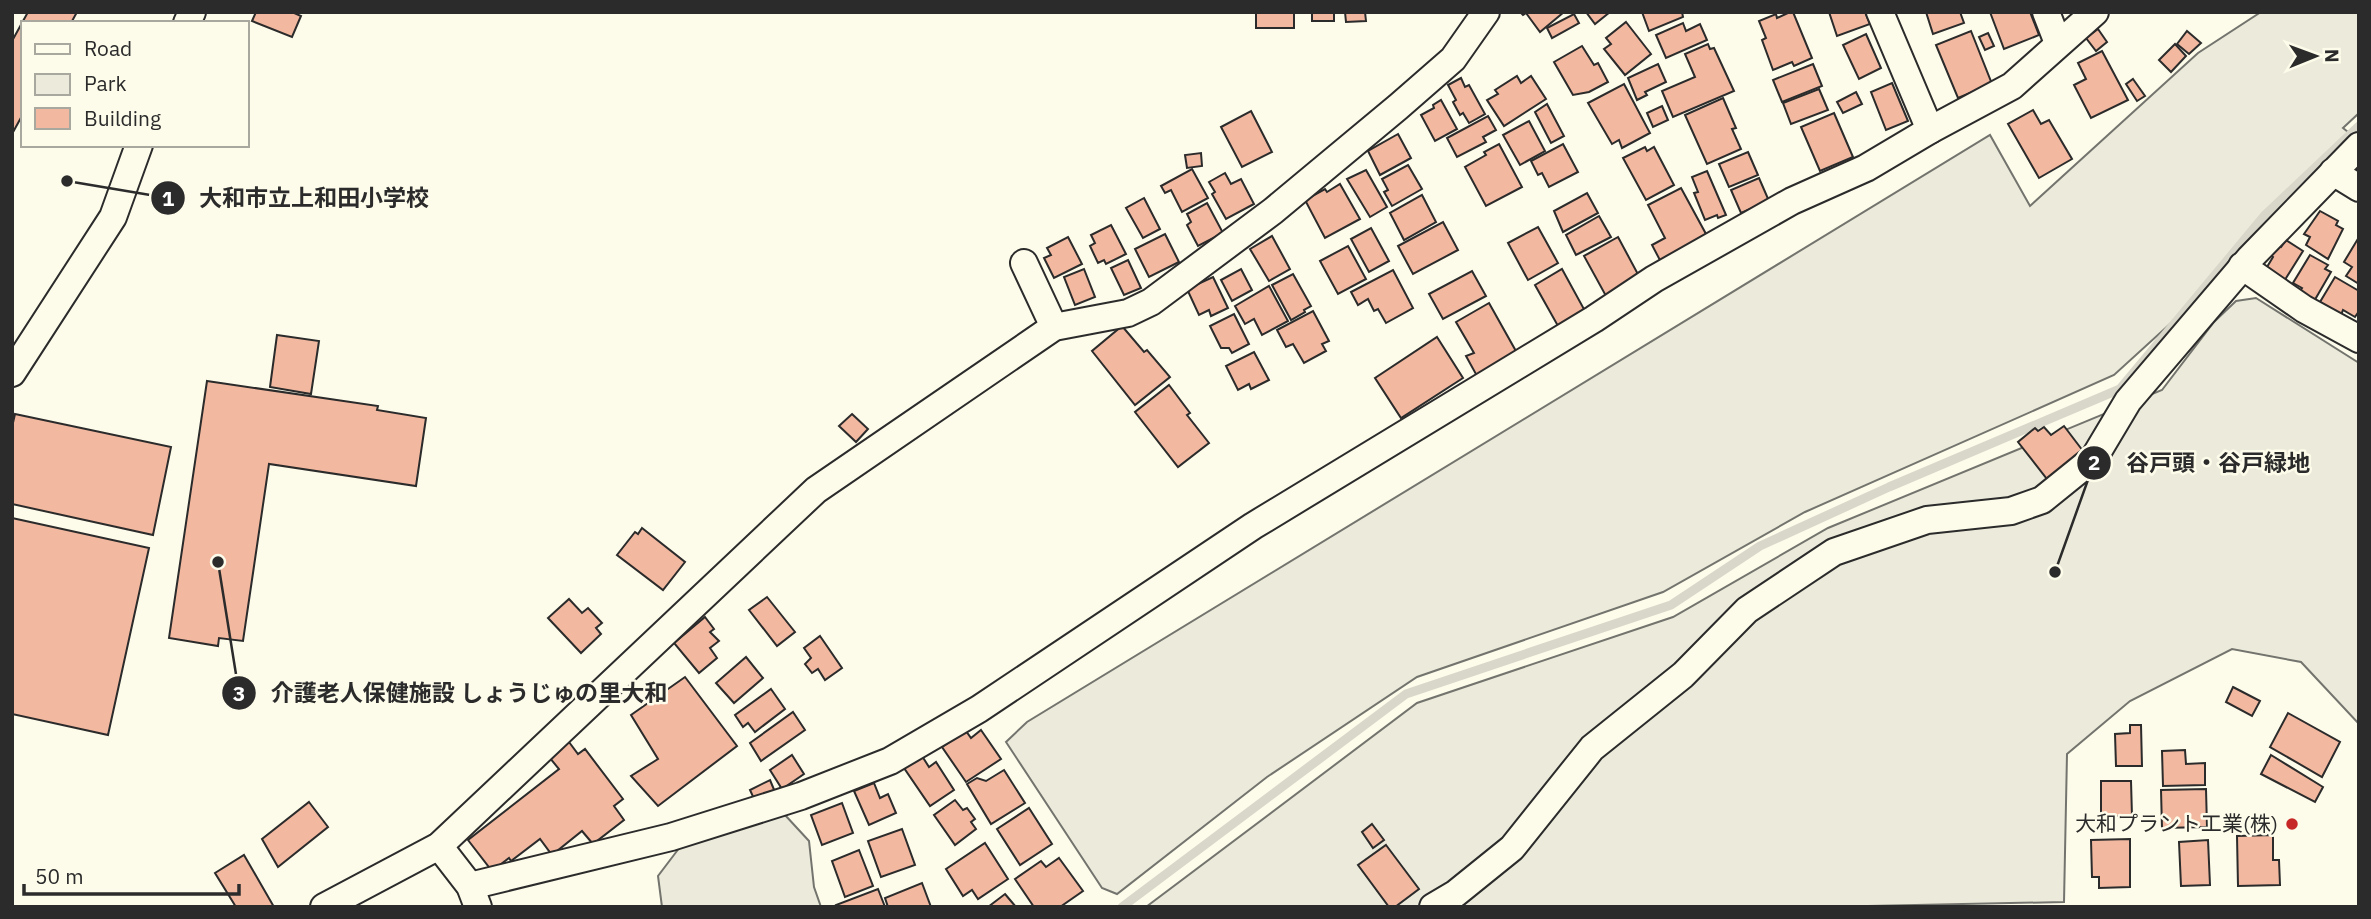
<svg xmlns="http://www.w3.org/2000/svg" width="2371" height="919" viewBox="0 0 2371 919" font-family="'IBM Plex Sans','Noto Sans JP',sans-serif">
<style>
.green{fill:#ecebdb;stroke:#74746e;stroke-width:2}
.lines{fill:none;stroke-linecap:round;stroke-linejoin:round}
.stream{stroke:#d8d7c9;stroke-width:9}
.building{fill:#f2b8a0;stroke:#2b2b2b;stroke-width:2}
.minor-casing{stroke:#2b2b2b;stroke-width:30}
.minor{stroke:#fdfbea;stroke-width:26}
.poi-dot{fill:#c62828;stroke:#fdfbea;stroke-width:2.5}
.labels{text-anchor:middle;stroke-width:5;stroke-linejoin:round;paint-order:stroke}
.poi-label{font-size:21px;fill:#2b2b2b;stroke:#fdfbea;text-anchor:end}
.leader{fill:none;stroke:#2b2b2b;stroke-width:2.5}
.callout-dot{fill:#2b2b2b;stroke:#fdfbea;stroke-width:2.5}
.mark-label{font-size:21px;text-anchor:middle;font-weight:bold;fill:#fff}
.callout-label{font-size:23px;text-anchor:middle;font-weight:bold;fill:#2b2b2b;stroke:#fdfbea;stroke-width:5;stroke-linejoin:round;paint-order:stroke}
</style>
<rect width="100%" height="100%" fill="#fdfbea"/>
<g class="green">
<path d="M2261,12H2359V113L2343,128L2358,140L2193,303L2114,375L1805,512L1663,592L1417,677L1267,777L1117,894L1102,888L1006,742L1027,722L1990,135L2030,206L2198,53Z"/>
<path d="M2256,298L2359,363V724L2301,662L2232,649L2130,701L2067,754L2064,902L1820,907H1146L1417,703L1673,617L1828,528L2162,390L2214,322L2236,301Z"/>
<path d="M785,815L809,841L814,887L821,907H662L658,876L683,843Z"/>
</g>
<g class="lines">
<path class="stream" d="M1122,907L1406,694L1671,605L1760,546L1889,487L2120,389L2265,215L2359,126"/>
</g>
<g class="building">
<path d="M28,12H77L71,23H23V114L12,134V41Z"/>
<path d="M256,12H292L301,16L292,37L252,21Z"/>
<rect x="1256" y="12" width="38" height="16"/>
<rect x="1312" y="12" width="22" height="9"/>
<path d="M1345,12H1365L1366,21L1346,22Z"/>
<path d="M1520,12H1564L1540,32L1526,13L1523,15Z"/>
<path d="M1586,12H1610L1595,24Z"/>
<path d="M1642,12H1682L1683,17L1649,31Z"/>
<path d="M1790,12H1793L1812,58L1794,66L1792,62L1773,70L1762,40L1766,38L1759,21L1776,14L1777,18Z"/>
<path d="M1829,12H1865L1870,24L1837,36Z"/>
<path d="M1926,12H1960L1964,23L1933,34Z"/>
<path d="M1990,12H2030L2039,35L2004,49Z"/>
<path d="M1574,14L1579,23L1552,38L1547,28Z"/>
<path d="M1626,22L1651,54L1625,75L1604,49L1611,44L1606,38Z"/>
<path d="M1683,23L1686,31L1700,24L1707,40L1666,58L1656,35Z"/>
<path d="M2098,29L2107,42L2096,51L2086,38Z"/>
<path d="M1971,31L1992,84L1958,98L1936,45Z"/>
<path d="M2187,31L2201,43L2189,54L2177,44Z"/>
<path d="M1988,33L1994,46L1985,50L1979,37Z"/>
<path d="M1866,34L1881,68L1859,79L1843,45Z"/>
<path d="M1708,44L1710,49L1714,48L1734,91L1673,117L1662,91L1695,77L1685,54Z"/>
<path d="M2175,44L2186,56L2171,72L2159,60Z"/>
<path d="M1582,46L1594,65L1598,63L1608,82L1589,92L1573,95L1554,62Z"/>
<path d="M2102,51L2128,100L2091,118L2074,85L2086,79L2078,63Z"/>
<path d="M1658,64L1666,82L1645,92L1647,95L1637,100L1628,78Z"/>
<path d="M1813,64L1822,86L1782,102L1773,80Z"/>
<path d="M1517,76L1521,83L1531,76L1546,99L1504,126L1487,100L1498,94L1495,90Z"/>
<path d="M1461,78L1465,87L1469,85L1485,114L1469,123L1463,113L1460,115L1453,102L1456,100L1448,85Z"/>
<path d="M2133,79L2145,96L2137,101L2126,84Z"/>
<path d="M1892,83L1908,121L1886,130L1871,92Z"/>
<path d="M1624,84L1650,133L1622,148L1619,140L1612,144L1588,103Z"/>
<path d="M1819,89L1828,110L1791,124L1783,103Z"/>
<path d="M1856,92L1862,104L1843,113L1837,102Z"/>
<path d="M1723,98L1736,128L1732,129L1741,149L1707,164L1685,115Z"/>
<path d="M1441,100L1457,129L1435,141L1421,115L1434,108L1433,105Z"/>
<path d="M1547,104L1564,136L1551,143L1535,112Z"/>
<path d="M1662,106L1668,120L1653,127L1647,113Z"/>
<path d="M2033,110L2041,124L2049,120L2072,159L2039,178L2008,124Z"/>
<path d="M1251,111L1272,152L1242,167L1221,127Z"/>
<path d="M1834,113L1853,157L1820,171L1801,127Z"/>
<path d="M1488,116L1496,130L1483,137L1486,142L1457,157L1447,138Z"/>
<path d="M1529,121L1545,151L1520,165L1503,135Z"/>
<path d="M1398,134L1411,158L1380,175L1368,151Z"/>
<path d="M1499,144L1522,187L1486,206L1465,167L1486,155L1484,152Z"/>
<path d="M1563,144L1578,172L1549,187L1542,173L1538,175L1531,161Z"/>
<path d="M1645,147L1647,151L1654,147L1674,185L1646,200L1623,158Z"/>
<path d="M1748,152L1758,175L1729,187L1719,164Z"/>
<path d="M1201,153L1202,166L1187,168L1185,155Z"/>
<path d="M1408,165L1422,189L1392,206L1384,192L1388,190L1382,179Z"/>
<path d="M1192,169L1208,198L1182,212L1171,190L1165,193L1161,186Z"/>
<path d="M1366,170L1387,207L1370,217L1347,179Z"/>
<path d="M1707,171L1726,215L1718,218L1717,215L1705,220L1694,193L1698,192L1692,177Z"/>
<path d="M1225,173L1231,184L1241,179L1254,204L1226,219L1212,194L1215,192L1209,182Z"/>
<path d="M1759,178L1769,201L1741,213L1731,190Z"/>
<path d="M1340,184L1360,219L1325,238L1305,200L1325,189L1327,192Z"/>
<path d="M1681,188L1706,234L1694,241L1696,246L1662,264L1652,245L1665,238L1648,205Z"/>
<path d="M1587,193L1598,213L1563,232L1554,211Z"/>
<path d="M1422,195L1436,222L1404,240L1390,213Z"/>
<path d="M1144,198L1160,229L1143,238L1126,208Z"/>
<path d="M1207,203L1223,233L1198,246L1187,225L1191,222L1187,214Z"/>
<path d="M2320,211L2338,221L2336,225L2343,229L2328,259L2306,245L2310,237L2304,234Z"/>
<path d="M1599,216L1611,237L1576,255L1566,235Z"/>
<path d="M1443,222L1458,250L1413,274L1398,246Z"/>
<path d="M1111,225L1126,254L1106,264L1104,260L1098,263L1090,246L1095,243L1091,235Z"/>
<path d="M1538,227L1558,263L1528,280L1508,243Z"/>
<path d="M1371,228L1389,261L1369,272L1351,239Z"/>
<path d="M1165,234L1179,262L1149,277L1135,249Z"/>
<path d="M1272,236L1290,269L1269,281L1250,249Z"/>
<path d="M1068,237L1082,264L1054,278L1044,258L1051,255L1047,248Z"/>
<path d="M1618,237L1640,278L1606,296L1584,256Z"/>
<path d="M2359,237V284L2346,276L2352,267L2344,262Z"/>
<path d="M2286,240L2303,251L2283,283L2264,272L2273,257L2269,254L2275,244L2281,247Z"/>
<path d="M1348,246L1366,279L1338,294L1320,261Z"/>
<path d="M2310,255L2328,265L2325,269L2331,272L2313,303L2298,294L2302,288L2293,283Z"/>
<path d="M1128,260L1141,288L1124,295L1111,268Z"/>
<path d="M1084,269L1095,297L1075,305L1064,277Z"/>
<path d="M1241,269L1252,290L1232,301L1221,280Z"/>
<path d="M1562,269L1585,311L1558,326L1535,285Z"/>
<path d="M1393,270L1413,308L1386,323L1378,309L1374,311L1368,299L1358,305L1351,292Z"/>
<path d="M1472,271L1486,296L1443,319L1429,294Z"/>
<path d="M1293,274L1311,306L1304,310L1305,312L1291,320L1272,285Z"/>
<path d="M1213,277L1228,308L1211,316L1209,310L1199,315L1187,289Z"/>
<path d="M2335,277L2359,291V311L2355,317L2343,310L2341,315L2320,302Z"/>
<path d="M1269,286L1288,321L1262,335L1254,319L1245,324L1235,306Z"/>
<path d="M1489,303L1517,353L1477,376L1466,356L1474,353L1456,322Z"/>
<path d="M1313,311L1329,341L1322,344L1326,351L1304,363L1293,344L1286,347L1277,330Z"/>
<path d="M1234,314L1249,344L1232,353L1229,348H1221L1210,326Z"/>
<path d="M1122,326L1144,352L1147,350L1170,377L1135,405L1092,351Z"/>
<path d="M277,335L319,341L311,394L270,387Z"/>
<path d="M1437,337L1463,378L1401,418L1375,378Z"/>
<path d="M1254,352L1269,380L1251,389L1249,384L1238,390L1226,366Z"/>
<path d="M207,381L378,406L377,410L426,418L416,486L269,464L243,641L219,638L218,646L169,638Z"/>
<path d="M1169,385L1190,413L1187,415L1209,443L1178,467L1135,412Z"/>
<path d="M15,414L171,447L153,535L12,504V427Z"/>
<path d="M852,414L868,429L856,442L839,426Z"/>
<path d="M2064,426L2083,451L2047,479L2018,442L2035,428L2038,431L2044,427L2051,435Z"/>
<path d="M12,518L149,548L108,735L12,714Z"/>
<path d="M642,528L685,562L663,590L617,555L635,532L638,534Z"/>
<path d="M767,597L795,632L777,646L749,610Z"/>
<path d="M569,599L582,613L588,608L602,623L596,628L601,634L581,653L548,618Z"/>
<path d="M705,617L714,629L710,632L719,641L710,648L717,658L699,673L674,643Z"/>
<path d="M820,636L842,668L825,680L818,669L812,673L805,664L811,658L804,648Z"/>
<path d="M746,657L763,678L734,703L716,683Z"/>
<path d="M685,677L737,746L658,806L631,776L658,759L631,715Z"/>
<path d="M2233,687L2260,701L2252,716L2226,702Z"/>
<path d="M771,689L785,709L755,732L748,723L743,727L735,715Z"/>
<path d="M793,712L805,730L761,761L750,743Z"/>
<path d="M2288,713L2340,742L2322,777L2270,747Z"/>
<path d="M2130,725H2141L2142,766H2116L2115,734L2130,733Z"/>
<path d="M981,730L1001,759L966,782L942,747L966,731L971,738Z"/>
<path d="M569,742L578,754L585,749L623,799L614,806L624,820L593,844L582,831L552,855L540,839L511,861L509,858L492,871L468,840L559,769L549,757Z"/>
<path d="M2185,750L2186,764L2205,763V785L2163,786L2162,751Z"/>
<path d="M792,755L804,774L782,789L770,770Z"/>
<path d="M2271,755L2323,787L2315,802L2261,774Z"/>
<path d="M922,756L929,767L936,762L954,790L930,806L904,768Z"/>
<path d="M1004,770L1025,803L991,824L967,784L977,778L986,781Z"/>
<path d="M770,780L775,792L755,801L750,790Z"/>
<path d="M2101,781H2131L2132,816H2101Z"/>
<path d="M874,783L880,798L888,794L896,813L869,825L854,791Z"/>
<path d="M2206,789L2207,827L2162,828L2161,790Z"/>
<path d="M955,800L963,810L967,808L975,819L971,822L976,829L955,845L934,815Z"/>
<path d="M309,802L328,827L278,867L262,839Z"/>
<path d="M842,803L853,833L822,845L811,815Z"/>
<path d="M1029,808L1052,844L1020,865L997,829Z"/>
<path d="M1372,824L1384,840L1373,848L1362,832Z"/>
<path d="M902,829L915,865L881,877L868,841Z"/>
<path d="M2273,835V860H2279L2280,885L2238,886L2237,836Z"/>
<path d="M2130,839V887L2099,888V877H2092L2091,840Z"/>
<path d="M2208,840L2210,885L2181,886L2179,842Z"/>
<path d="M985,843L1008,879L978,899L972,890L963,896L946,869Z"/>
<path d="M1386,845L1419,889L1395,907H1389L1358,865Z"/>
<path d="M859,850L873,886L845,897L832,861Z"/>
<path d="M244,855L274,907H236L215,873Z"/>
<path d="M1059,858L1083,891L1060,907H1034L1015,879L1041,861L1046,867Z"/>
<path d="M922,883L931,907H888L885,898Z"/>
<path d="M878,889L885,907H837L836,905Z"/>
<path d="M1005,894L1016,907H988Z"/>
</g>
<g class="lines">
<defs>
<g id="minor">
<path d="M1880,12L1930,130"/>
<path d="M2046,12L2058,43"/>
<path d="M187,23L192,12"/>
<path d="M2333,172L2359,188"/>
<path d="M1024,263L1054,327"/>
<path d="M2242,266L2304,309L2359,339"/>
<path d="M12,373L113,217L139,145"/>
<path d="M439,846L470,886L478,907"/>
<path d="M470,886L671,837L801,796L890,761L979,709L1253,526L1594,319L1654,279L1792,201L1866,168L1930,130L2012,86L2095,12"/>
<path d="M324,907L439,846L816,490L1054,327L1128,313L1151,302L1273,211L1398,107L1453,59L1486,12"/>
<path d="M1433,907L1455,894L1512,848L1592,748L1683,675L1747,610L1834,552L1927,520L2011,511L2042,500L2094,458L2128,401L2250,258L2359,146"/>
</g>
</defs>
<use href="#minor" class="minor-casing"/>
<use href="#minor" class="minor"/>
</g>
<circle class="poi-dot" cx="2292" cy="824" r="7"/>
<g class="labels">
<g class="poi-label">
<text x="2278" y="831">大和プラント工業(株)</text>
</g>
</g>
<path class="leader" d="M67 181L168 198M2055 572L2094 463M218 562L239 693"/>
<g class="callout-dot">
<circle cx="67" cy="181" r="7"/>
<circle cx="2055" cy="572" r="7"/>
<circle cx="218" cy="562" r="7"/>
<circle cx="168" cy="198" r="18"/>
<circle cx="2094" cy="463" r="18"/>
<circle cx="239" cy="693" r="18"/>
</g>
<g class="mark-label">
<text x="168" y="206">1</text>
<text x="2094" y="470">2</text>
<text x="239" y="701">3</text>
</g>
<g class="callout-label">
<text x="314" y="206">大和市立上和田小学校</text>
<text x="2218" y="471">谷戸頭・谷戸緑地</text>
<text x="469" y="701">介護老人保健施設 しょうじゅの里大和</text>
</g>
<rect width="2371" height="919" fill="none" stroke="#2b2b2b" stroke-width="28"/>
<rect x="21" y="21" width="228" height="126" fill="#fdfbea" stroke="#a9a89e" stroke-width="2"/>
<rect x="35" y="44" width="35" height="10" fill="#fdfbea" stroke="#a9a89e" stroke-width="2"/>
<text x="84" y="56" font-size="21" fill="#2b2b2b">Road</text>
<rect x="35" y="74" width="35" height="21" fill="#ecebdb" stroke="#a9a89e" stroke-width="2"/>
<text x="84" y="91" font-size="21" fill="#2b2b2b">Park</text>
<rect x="35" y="108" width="35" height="21" fill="#f2b8a0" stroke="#a9a89e" stroke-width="2"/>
<text x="84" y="126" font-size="21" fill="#2b2b2b">Building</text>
<g transform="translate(2315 56) rotate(89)" stroke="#fdfbea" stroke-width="5" paint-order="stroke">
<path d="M0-5L12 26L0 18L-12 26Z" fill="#2b2b2b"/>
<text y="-10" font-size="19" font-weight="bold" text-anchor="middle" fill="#2b2b2b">N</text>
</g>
<path d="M24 884v10h215v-10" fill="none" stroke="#2b2b2b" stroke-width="3.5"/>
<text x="35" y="884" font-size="21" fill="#2b2b2b" stroke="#fdfbea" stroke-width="5" paint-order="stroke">50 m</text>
</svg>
